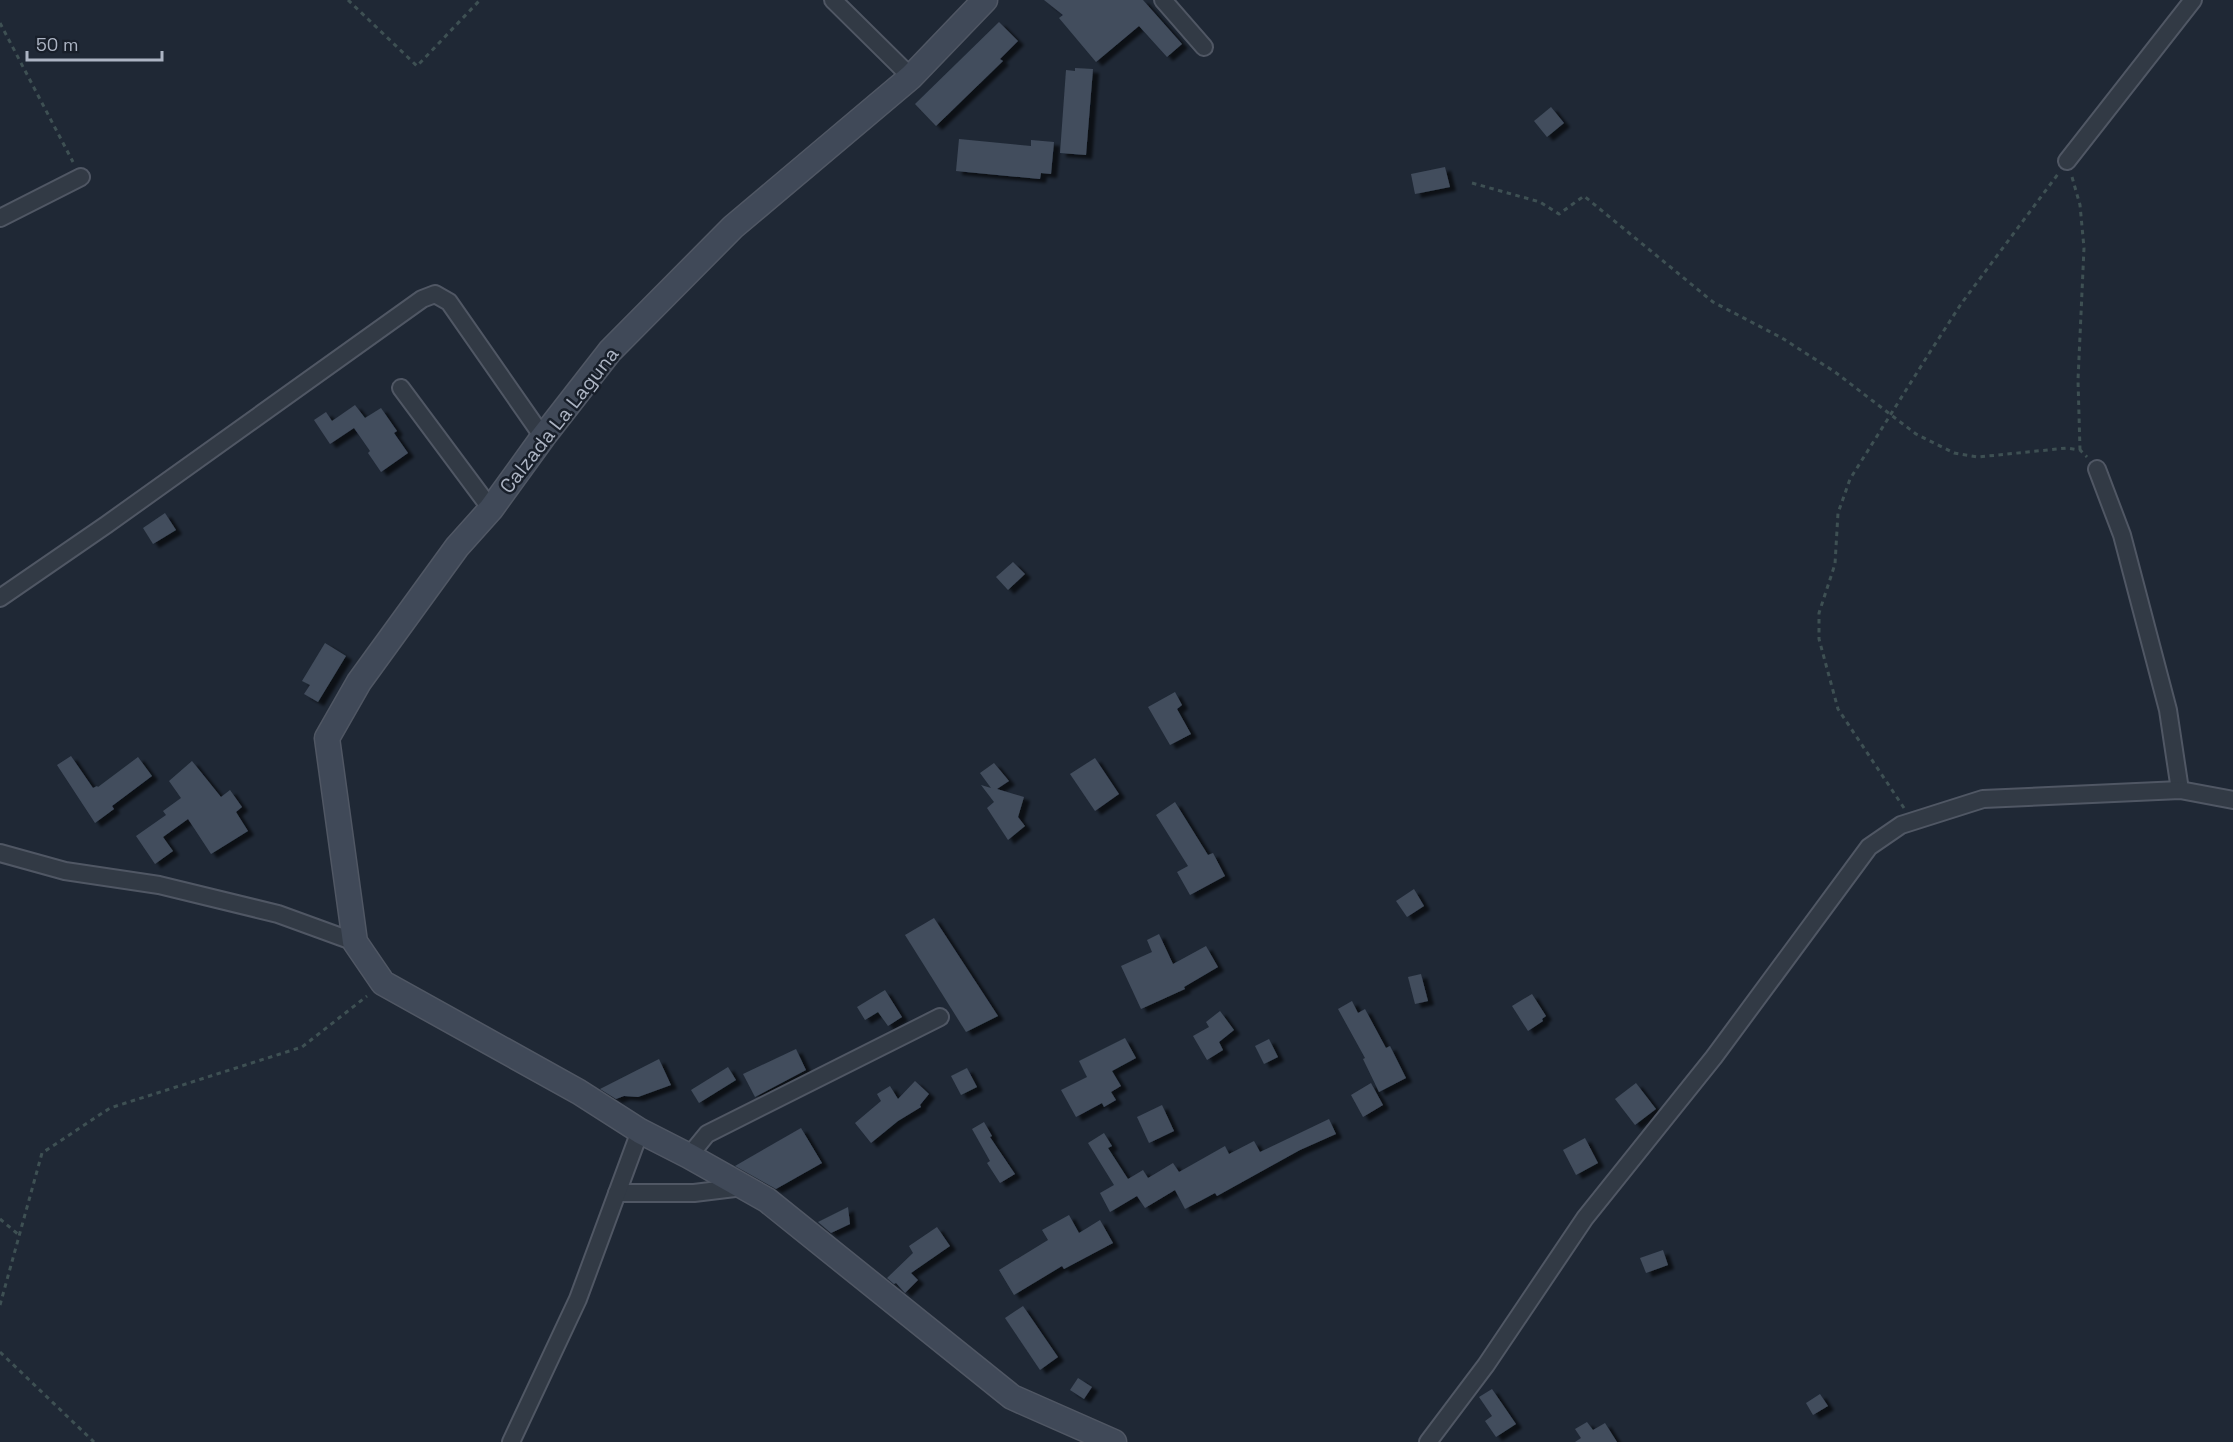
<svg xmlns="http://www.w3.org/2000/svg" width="2233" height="1442" viewBox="0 0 2233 1442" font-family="'Space Grotesk',sans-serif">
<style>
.building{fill:#424d5d;filter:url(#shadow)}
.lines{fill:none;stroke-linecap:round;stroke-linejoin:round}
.street-casing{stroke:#505764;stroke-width:20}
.secondary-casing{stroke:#505764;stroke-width:27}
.path{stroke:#3e5053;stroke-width:3;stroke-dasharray:4.5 4.5;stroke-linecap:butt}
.street{stroke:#323a45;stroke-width:16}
.secondary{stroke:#404958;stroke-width:24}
.labels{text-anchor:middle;stroke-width:5;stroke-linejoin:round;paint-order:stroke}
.street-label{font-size:20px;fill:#acb4c3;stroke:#181f2a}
</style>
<defs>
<filter id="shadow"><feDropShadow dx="6" dy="4" stdDeviation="1.5" flood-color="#0009"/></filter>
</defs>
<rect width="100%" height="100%" fill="#1f2835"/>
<g class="building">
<path d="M1044,0H1143L1182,44L1167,57L1139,26L1096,62L1059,18L1063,15Z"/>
<path d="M999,22L1018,41L1000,59L1003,61L936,126L915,104Z"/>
<path d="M1075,68L1093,69L1086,155L1060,153L1066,70L1075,71Z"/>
<path d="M1551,107L1564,123L1547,137L1534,121Z"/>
<path d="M959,139L1031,146V140L1054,142L1051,174L1041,173L1040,179L956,171Z"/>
<path d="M1445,167L1450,187L1415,194L1411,174Z"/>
<path d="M355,405L365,418L381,408L397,431L394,433L408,453L381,472L368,453L370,451L354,428L330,444L314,420L326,412L332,421Z"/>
<path d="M165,513L176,530L153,544L143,528Z"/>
<path d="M1013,562L1025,574L1008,590L996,577Z"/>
<path d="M325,643L346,656L318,702L304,694L310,685L302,681Z"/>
<path d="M1175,692L1182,705L1177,709L1191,734L1170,745L1148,707Z"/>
<path d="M71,756L93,788L97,786L98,787L138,757L152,776L112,806L114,809L95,823L57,765Z"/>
<path d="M1095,758L1119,794L1095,811L1070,774Z"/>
<path d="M192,761L221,797L230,790L242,807L236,812L248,831L211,854L188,819L163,837L173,851L155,864L136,836L166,815L163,811L181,798L169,781Z"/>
<path d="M994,763L1009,781L997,789L1024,797L1018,817L1025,826L1008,840L987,808L994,802L981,785L991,788L980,773Z"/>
<path d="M1175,802L1208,855L1213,853L1225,876L1190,895L1177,872L1188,866L1156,815Z"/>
<path d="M1414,889L1424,906L1407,917L1396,901Z"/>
<path d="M934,918L998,1016L966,1032L905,935Z"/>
<path d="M1159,934L1173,964L1206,946L1218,967L1184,987L1185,989L1141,1009L1121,966L1152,952L1147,940Z"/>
<path d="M1421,974L1428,1001L1415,1004L1408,977Z"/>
<path d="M885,990L902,1017L888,1026L878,1012L865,1020L857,1007Z"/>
<path d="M1532,994L1546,1016L1542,1019L1543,1021L1528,1031L1512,1006Z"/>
<path d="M1352,1001L1358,1013L1365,1009L1386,1048L1390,1046L1406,1078L1379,1092L1363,1059L1365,1058L1338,1009Z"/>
<path d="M1220,1011L1234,1030L1219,1042L1223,1050L1207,1060L1193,1036L1209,1027L1206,1022Z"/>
<path d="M1125,1038L1136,1058L1112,1071L1121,1086L1111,1092L1116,1100L1104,1107L1102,1103L1076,1117L1061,1090L1087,1077L1079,1061Z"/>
<path d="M1269,1039L1278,1057L1264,1064L1255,1046Z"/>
<path d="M796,1049L806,1070L755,1097L743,1074Z"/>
<path d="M659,1059L671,1085L638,1097L624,1096L616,1099L600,1089Z"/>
<path d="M728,1067L736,1080L699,1103L691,1090Z"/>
<path d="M967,1068L977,1087L961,1095L951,1076Z"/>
<path d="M915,1081L929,1094L920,1105L921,1107L898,1121L871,1143L855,1123L881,1101L877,1094L890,1086L898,1099Z"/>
<path d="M1371,1083L1383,1105L1363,1117L1351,1095Z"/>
<path d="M1636,1083L1656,1109L1635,1125L1615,1099Z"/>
<path d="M1162,1105L1174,1131L1149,1143L1137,1117Z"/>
<path d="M1329,1119L1336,1134L1300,1150L1217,1196L1215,1193L1185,1209L1175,1190L1145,1208L1137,1196L1110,1212L1100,1193L1114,1185L1088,1143L1104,1133L1112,1146L1108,1148L1128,1179L1143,1170L1148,1178L1173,1163L1179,1172L1225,1146L1229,1154L1254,1141L1260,1152Z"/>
<path d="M984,1122L992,1136L990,1137L1015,1174L1000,1183L987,1163L990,1161L972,1129Z"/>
<path d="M801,1128L822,1163L776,1189L735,1166Z"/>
<path d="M1585,1138L1598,1163L1576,1175L1563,1150Z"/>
<path d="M848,1207L850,1224L831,1233L818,1222Z"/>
<path d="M1069,1215L1079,1233L1100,1220L1113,1243L1064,1269L1062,1266L1014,1295L999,1270L1048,1240L1042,1230Z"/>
<path d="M937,1227L950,1246L911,1273L918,1280L905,1293L896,1283L894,1284L887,1278L913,1253L909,1246Z"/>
<path d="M1663,1250L1668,1265L1646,1273L1640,1258Z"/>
<path d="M1023,1306L1058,1357L1040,1370L1005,1318Z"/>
<path d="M1078,1378L1092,1387L1084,1399L1070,1390Z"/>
<path d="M1492,1389L1516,1424L1496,1437L1485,1421L1492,1416L1479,1397Z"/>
<path d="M1820,1394L1828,1406L1813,1415L1806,1403Z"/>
<path d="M1587,1422L1593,1430L1605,1423L1617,1442H1575L1581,1438L1575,1429Z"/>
</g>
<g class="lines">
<defs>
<g id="street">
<path d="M833,0L911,77"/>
<path d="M1163,0L1204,47"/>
<path d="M2067,161L2193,0"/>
<path d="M0,218L81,177"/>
<path d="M401,388L491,509"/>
<path d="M2097,469L2122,535L2168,710L2180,790"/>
<path d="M0,598L106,525L422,299L435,294L449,302L543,437"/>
<path d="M0,853L65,871L159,885L278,914L355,942"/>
<path d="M689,1156L707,1134L940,1017"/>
<path d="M617,1193H694L743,1187"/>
<path d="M511,1442L578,1299L640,1131"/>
<path d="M1428,1442L1486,1365L1585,1218L1714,1057L1869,847L1901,825L1983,799L2180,790L2233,800"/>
</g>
<path id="secondary" d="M985,0L911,77L733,227L610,351L543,437L491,509L457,547L359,682L327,738L355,942L383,983L579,1092L640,1131L689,1156L767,1200L1012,1397L1114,1442"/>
</defs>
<use href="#street" class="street-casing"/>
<use href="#secondary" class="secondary-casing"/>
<g class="path">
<path d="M348,0L417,66L480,0"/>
<path d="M0,23L73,162"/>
<path d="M2072,177L2080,205L2084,248L2078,380L2080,450"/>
<path d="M1472,183L1540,202L1559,214L1584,196L1713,302L1782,338L1835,372L1916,434L1954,453L1978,457L2067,448L2080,450L2087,457"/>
<path d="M1904,808L1838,709L1819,639V613L1835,564L1838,513L1850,479L1930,352L1961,304L2058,174"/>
<path d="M0,1219L19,1235"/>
<path d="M0,1305L42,1153L110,1108L302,1047L367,996"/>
<path d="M0,1352L94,1442"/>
</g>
<use href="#street" class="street"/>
<use href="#secondary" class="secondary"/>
</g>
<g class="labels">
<g class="street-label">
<text transform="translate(559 420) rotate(-52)" y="7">Calzada La Laguna</text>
</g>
</g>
<path d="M27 51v9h135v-9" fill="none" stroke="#acb4c3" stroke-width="3"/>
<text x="36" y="51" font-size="18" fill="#acb4c3" stroke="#181f2a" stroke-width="4.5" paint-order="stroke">50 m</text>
</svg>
